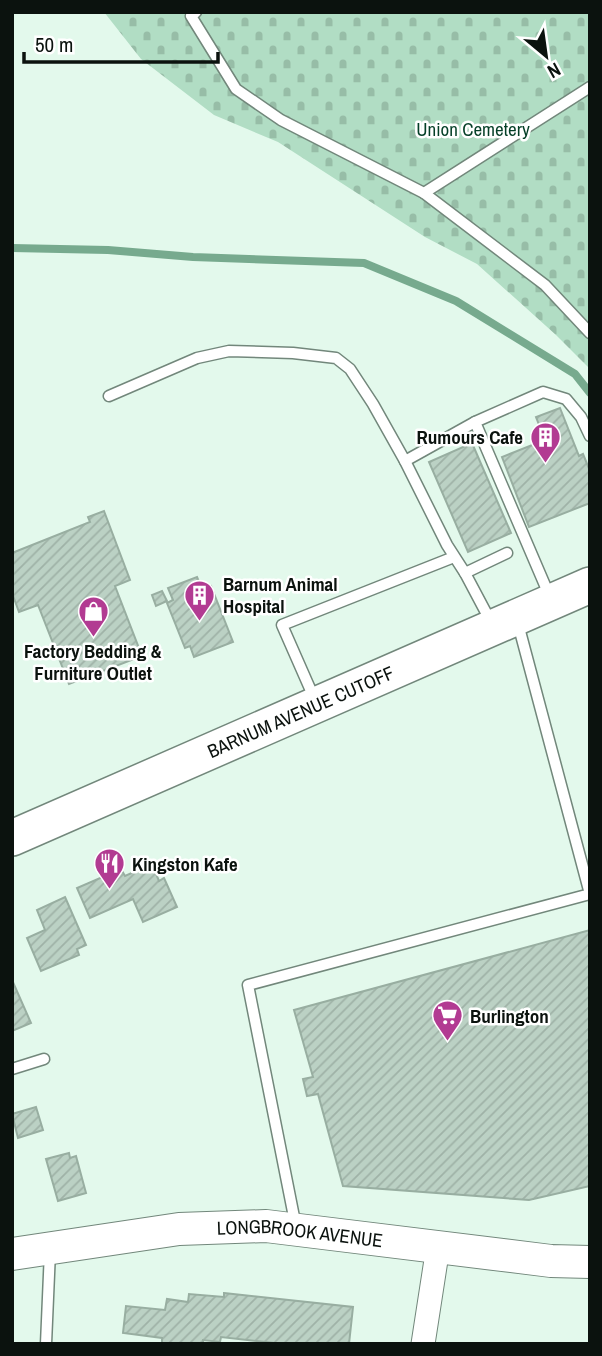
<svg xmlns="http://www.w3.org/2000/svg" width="602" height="1356" viewBox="0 0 602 1356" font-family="'Archivo Narrow',sans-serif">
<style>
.cemetery{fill:url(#cemetery-stones)}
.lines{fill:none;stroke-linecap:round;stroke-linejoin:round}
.stream{stroke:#77aa8e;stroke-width:8}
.building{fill:url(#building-hatch);stroke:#98aea1;stroke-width:2}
.lane-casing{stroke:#72877b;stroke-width:13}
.street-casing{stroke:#72877b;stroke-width:25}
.secondary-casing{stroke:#72877b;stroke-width:34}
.primary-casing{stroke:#72877b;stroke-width:38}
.lane{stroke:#fff;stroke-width:10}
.street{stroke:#fff;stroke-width:23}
.secondary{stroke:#fff;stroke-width:32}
.primary{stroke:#fff;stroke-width:35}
.labels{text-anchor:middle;stroke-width:5;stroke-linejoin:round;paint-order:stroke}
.park-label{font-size:19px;fill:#043f27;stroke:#fff}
.poi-label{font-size:19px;font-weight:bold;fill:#0b120e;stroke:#fff;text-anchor:start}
.street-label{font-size:19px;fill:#0b120e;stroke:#fff}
</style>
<defs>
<pattern id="cemetery-stones" width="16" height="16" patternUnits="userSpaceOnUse" patternTransform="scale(1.75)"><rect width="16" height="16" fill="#b1ddc4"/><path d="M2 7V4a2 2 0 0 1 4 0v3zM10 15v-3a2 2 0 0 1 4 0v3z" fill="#97bda7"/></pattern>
<pattern id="building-hatch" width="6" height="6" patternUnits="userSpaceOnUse" patternTransform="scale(1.75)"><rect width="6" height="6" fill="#bbd1c4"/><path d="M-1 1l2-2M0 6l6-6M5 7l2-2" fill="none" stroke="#9fb2a7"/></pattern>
</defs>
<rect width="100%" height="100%" fill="#e3f9ec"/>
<path class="cemetery" d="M104,12H590V369L556,335L477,264L425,237L278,142L214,115L141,59Z"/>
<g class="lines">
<path class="stream" d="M12,248L108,250L193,257L364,263L456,301L575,374L590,393"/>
</g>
<g class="building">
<path d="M560,408L579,456L583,454L590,471V503L529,527L502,457L545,440L536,417Z"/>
<path d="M472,443L511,533L468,552L429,462Z"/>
<path d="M104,511L130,580L115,586L142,656L69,684L38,605L19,612L12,593V553L90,522L88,517Z"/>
<path d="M197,577L202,589L211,586L233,642L194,657L190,646L185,648L167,603L173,600L168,588Z"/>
<path d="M162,591L167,601L156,606L152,595Z"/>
<path d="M152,864L159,881L164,878L177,907L143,922L133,899L90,918L77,888L121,869L125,876Z"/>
<path d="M65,897L86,945L77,949L79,955L41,971L27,938L45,930L37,910Z"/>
<path d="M590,930V1186L529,1200L343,1186L318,1094L307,1096L303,1079L313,1077L294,1010Z"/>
<path d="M12,980L31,1023L12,1031Z"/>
<path d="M36,1107L43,1130L18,1138L12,1114Z"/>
<path d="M69,1153L70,1158L76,1156L86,1193L58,1201L46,1159Z"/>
<path d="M224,1293L353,1307L349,1344H284L221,1337L220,1342L203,1340V1344H162V1338L123,1333L126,1306L165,1310L167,1299L188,1302L189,1294L224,1297Z"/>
</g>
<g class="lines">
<defs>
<g id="lane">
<path d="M196,12L191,16L236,89L281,120L424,193L590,87"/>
<path d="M424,193L545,285L590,333"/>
<path d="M109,396L197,358L229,351L293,353L336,358L350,369L373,404L405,461"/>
<path d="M475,422L405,461L447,545L465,573L491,622"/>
<path d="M465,573L507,553"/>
<path d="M550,597L475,422L543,392L566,399L581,417L590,436"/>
<path d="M315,700L282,625L454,557"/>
<path d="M12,1069L44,1059"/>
<path d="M296,1227L248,985L590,894L517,620"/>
<path d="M46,1344L50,1251"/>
</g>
<path id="street" d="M423,1344L438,1247"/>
<g id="secondary">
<path id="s1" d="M12,1254L179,1229L266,1226L551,1261L590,1262"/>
</g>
<g id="primary">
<path id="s2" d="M12,838L590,585"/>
</g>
</defs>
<use href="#lane" class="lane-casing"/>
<use href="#street" class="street-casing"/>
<use href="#secondary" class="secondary-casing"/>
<use href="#primary" class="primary-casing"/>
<use href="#lane" class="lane"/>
<use href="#street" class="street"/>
<use href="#secondary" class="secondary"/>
<use href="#primary" class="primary"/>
</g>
<defs>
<symbol id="building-pin" viewBox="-11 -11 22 30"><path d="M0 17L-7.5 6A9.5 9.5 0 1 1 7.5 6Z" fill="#b23b92" stroke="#fff"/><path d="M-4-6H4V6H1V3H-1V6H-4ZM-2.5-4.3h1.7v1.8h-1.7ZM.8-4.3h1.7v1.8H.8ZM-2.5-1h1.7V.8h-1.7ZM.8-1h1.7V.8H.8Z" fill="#fff"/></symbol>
<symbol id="shop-pin" viewBox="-11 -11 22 30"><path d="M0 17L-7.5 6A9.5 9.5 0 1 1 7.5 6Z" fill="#b23b92" stroke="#fff"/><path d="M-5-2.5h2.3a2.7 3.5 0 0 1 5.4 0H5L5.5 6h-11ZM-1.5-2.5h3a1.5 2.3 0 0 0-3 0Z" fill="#fff"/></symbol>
<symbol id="restaurant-pin" viewBox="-11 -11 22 30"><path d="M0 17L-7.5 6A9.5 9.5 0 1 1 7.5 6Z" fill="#b23b92" stroke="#fff"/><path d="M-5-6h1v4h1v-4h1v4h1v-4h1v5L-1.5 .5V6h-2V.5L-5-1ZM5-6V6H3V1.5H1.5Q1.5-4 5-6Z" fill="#fff"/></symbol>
<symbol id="supermarket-pin" viewBox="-11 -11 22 30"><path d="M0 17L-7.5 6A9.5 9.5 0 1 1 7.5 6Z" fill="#b23b92" stroke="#fff"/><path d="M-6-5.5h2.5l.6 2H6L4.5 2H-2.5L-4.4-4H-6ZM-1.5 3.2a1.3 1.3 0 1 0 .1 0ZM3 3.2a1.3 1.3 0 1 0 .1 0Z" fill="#fff"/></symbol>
</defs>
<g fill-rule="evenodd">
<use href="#building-pin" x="528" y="420" width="35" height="47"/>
<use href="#building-pin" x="182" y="578" width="35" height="47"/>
<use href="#shop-pin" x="76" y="594" width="35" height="47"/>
<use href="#restaurant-pin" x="92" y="846" width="35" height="47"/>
<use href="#supermarket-pin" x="430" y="998" width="35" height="47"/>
</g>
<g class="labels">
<g class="park-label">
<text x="473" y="136">Union Cemetery</text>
</g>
<g class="poi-label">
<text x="523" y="444" text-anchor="end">Rumours Cafe</text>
<text x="223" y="591">Barnum Animal<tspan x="223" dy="22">Hospital</tspan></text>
<text x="93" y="658" text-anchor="middle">Factory Bedding &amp;<tspan x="93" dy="22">Furniture Outlet</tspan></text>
<text x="132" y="871">Kingston Kafe</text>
<text x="470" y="1023">Burlington</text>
</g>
<g class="street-label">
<text dy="7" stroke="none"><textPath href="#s2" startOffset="315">BARNUM AVENUE CUTOFF</textPath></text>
<text dy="7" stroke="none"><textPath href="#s1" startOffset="290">LONGBROOK AVENUE</textPath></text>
</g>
</g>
<rect width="602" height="1356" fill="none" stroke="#0b120e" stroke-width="28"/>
<g transform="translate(546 56) rotate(151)" stroke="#ffffff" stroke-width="5" paint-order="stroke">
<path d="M0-5L12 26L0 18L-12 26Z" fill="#0b120e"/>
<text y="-10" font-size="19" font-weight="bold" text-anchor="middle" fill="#0b120e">N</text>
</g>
<path d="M24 52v10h194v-10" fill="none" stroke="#0b120e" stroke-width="3.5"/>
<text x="35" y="52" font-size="21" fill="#0b120e" stroke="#ffffff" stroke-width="5" paint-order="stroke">50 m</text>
</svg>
